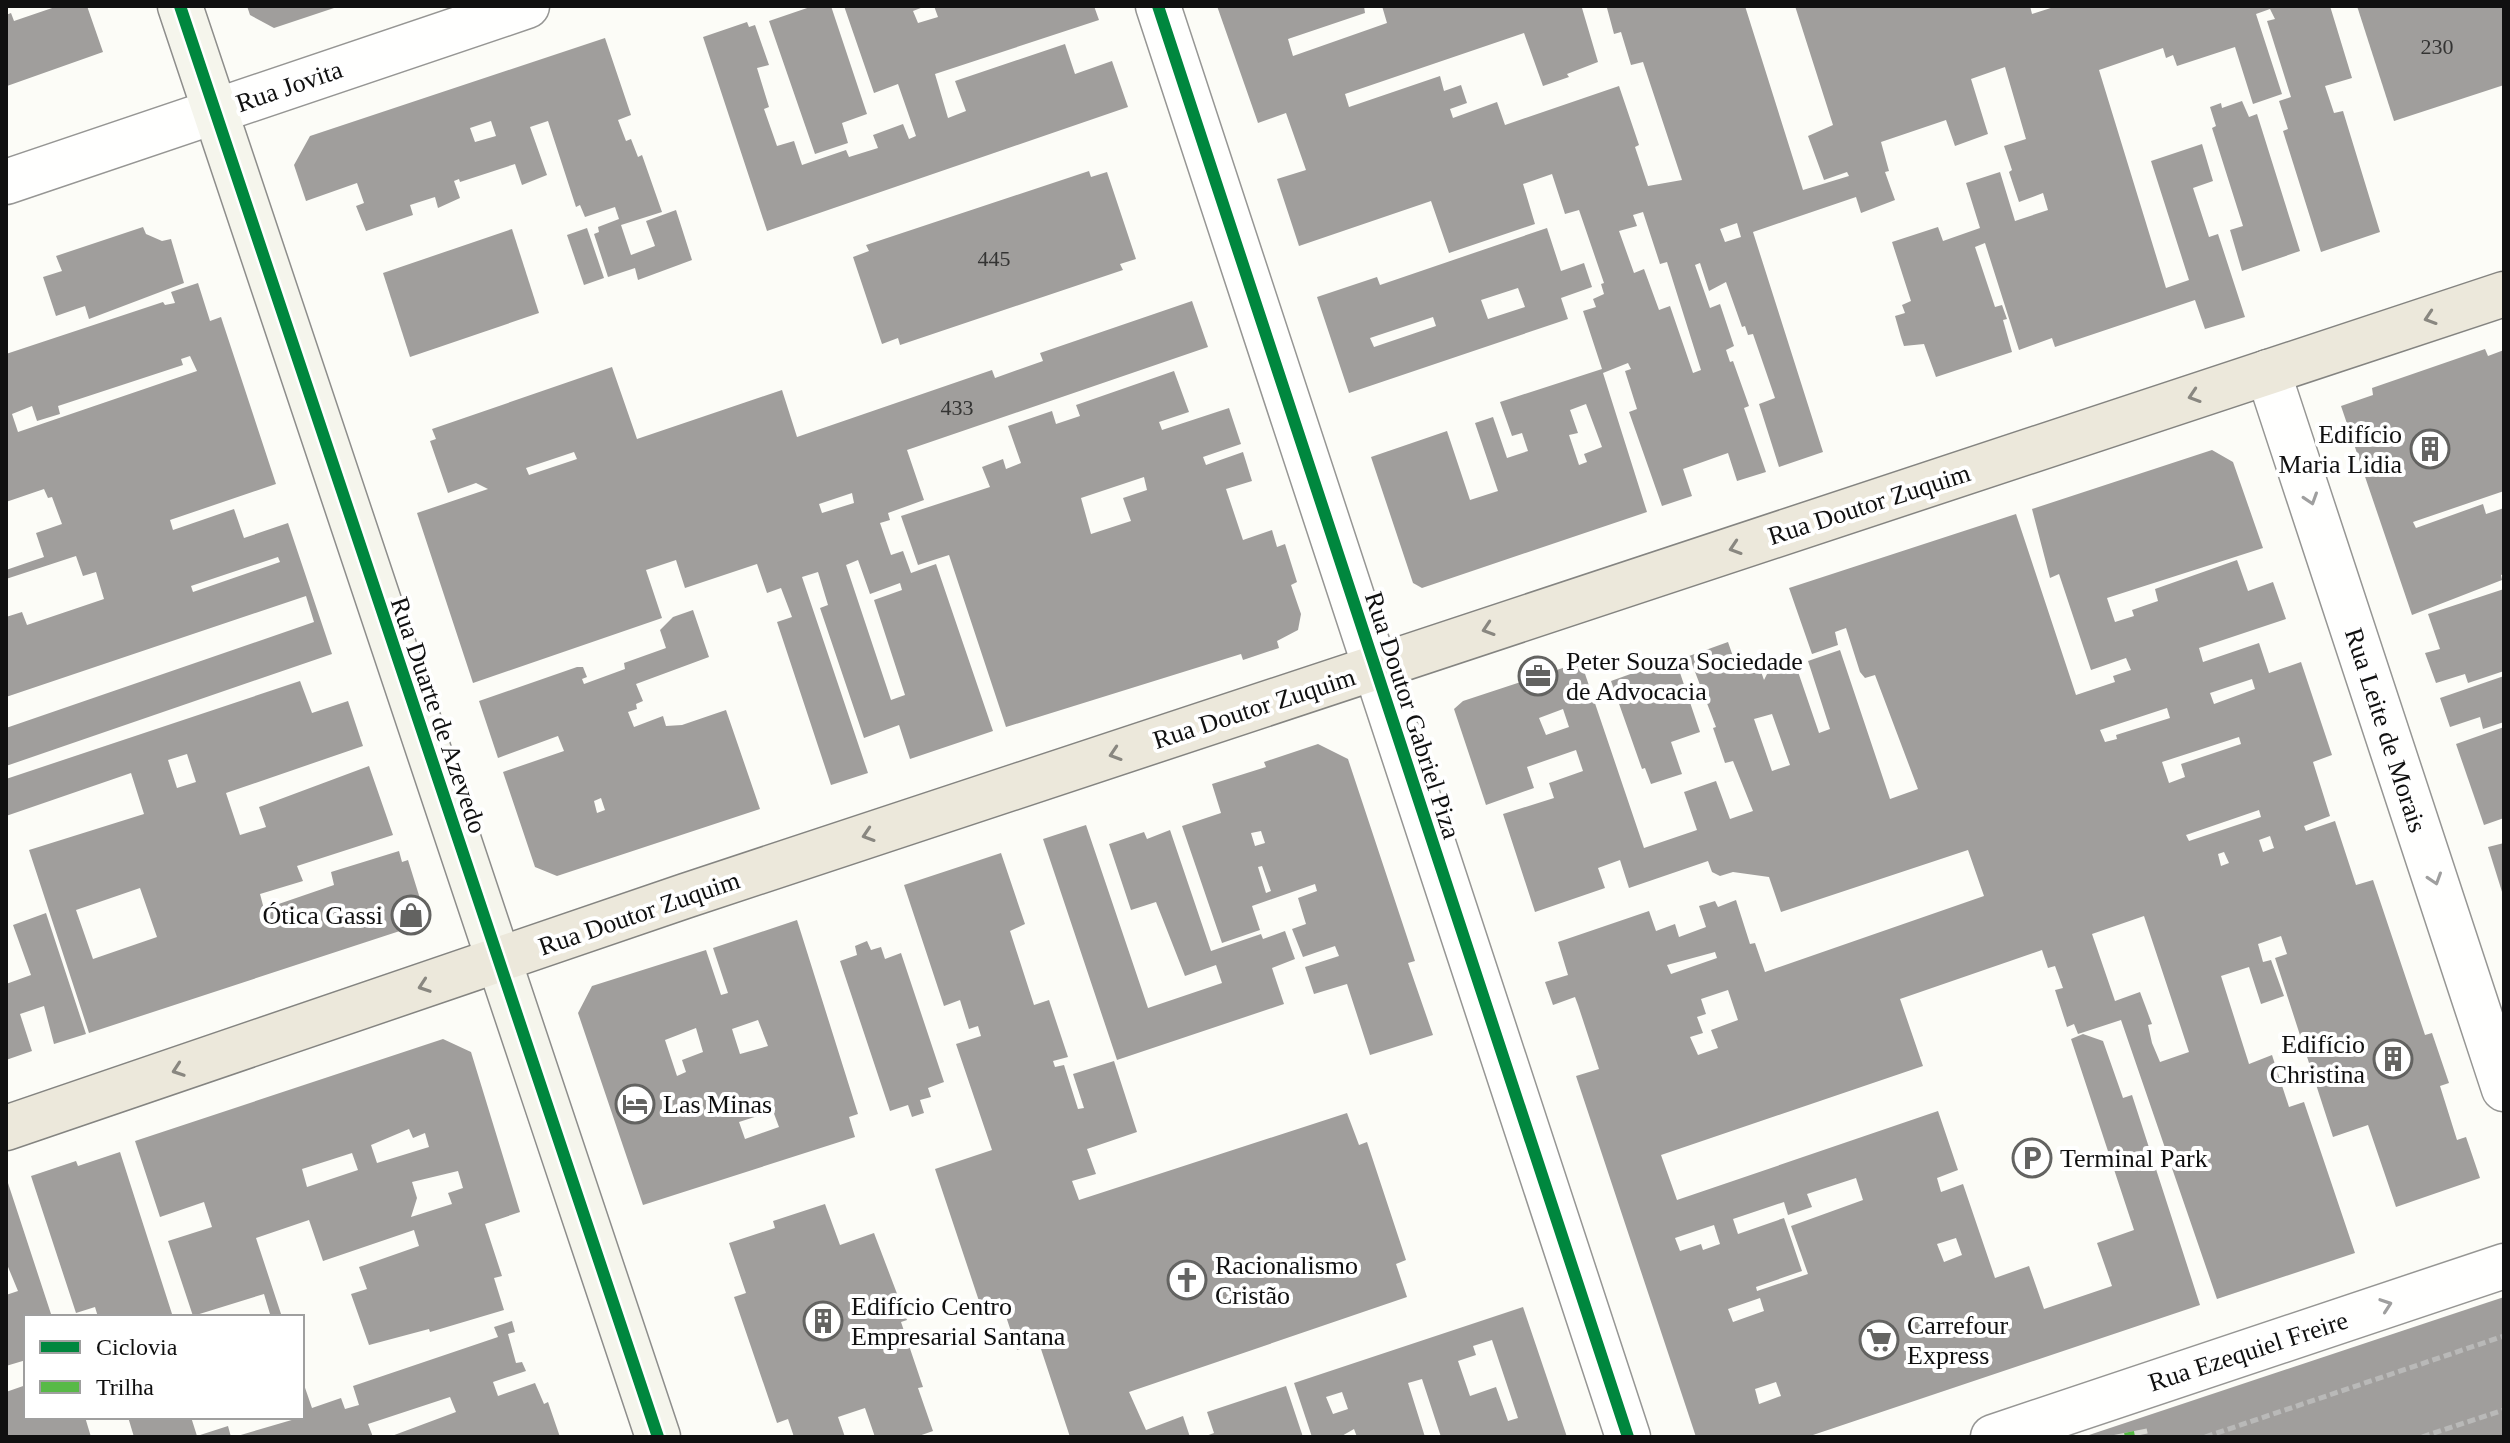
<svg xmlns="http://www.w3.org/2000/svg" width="2510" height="1443" viewBox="0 0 2510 1443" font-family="'Times New Roman',serif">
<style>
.building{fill:#a09e9c;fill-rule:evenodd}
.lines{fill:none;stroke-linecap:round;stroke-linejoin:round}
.pedestrian-tunnel{stroke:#d9d9d4;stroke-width:36;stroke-dasharray:36 18;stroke-linecap:butt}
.minor-casing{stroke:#969694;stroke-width:47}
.tertiary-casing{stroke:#969694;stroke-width:47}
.secondary-casing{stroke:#8d8d8b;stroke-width:47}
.primary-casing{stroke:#848481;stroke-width:47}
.path{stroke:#b9b9b8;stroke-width:5;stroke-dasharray:8 4;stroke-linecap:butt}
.minor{stroke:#fffffe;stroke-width:44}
.tertiary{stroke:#fffffe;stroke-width:44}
.secondary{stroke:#f5f5ec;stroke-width:44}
.primary{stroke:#ece8db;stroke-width:44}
.quiet{stroke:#58b947;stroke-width:10;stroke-dasharray:20 10;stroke-linecap:butt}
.cycleway-casing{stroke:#fff;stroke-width:17}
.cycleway{stroke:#00873e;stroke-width:12}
.oneway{stroke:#898780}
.oneway2{stroke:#9f9f9f}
.labels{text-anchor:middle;stroke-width:8;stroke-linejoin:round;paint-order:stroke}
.number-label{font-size:22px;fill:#343433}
.street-label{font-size:26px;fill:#101010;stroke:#fff}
.poi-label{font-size:26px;fill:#101010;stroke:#fff;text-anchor:start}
</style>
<rect width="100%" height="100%" fill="#fcfcf7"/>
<g class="building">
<path d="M58,6H87L103,52L7,86L6,15L11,13L14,21Z"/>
<path d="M247,6H337V7L274,28L250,15Z"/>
<path d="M813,6H831L867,114L842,123L848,143L815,154L769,21Z"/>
<path d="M844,6H926L913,11L918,23L938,17L934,6H1094L1099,20L935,74L948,118L966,111L955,81L1065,44L1075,74L1112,61L1128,107L767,231L703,37L747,22L749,27L755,25L769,65L757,68L769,107L764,109L777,146L794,141L802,165L846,150L849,157L878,148L873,135L903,124L909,139L916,136L898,84L874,93Z"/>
<path d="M1217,6H1364L1365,13L1288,39L1293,56L1387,23L1382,6H1587L1582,8L1598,62L1567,74L1569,77L1543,86L1524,33L1345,94L1349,107L1440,76L1444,91L1461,85L1467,103L1450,109L1453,118L1497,102L1505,125L1619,86L1639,145L1635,147L1648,186L1682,180L1643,62L1631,65L1621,32L1614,34L1607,8L1745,6L1803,190L1849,176L1847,172L1824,180L1808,136L1833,125L1795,6H2030L2032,14L2057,6H2330L2352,78L2325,86L2334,113L2343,111L2380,232L2321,252L2283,131L2288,129L2279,101L2291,97L2267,21L2275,19L2270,9L2256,14L2282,94L2253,104L2235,47L2177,66L2173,55L2166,58L2163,48L2099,70L2166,288L2189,280L2151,161L2202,144L2213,181L2193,188L2209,237L2218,234L2245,317L2205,329L2195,300L2055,347L2052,338L2019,350L1985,243L1975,247L1995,307L2002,305L2007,319L2003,320L2012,352L1936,377L1924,344L1904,346L1901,337L1895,316L1905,313L1902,305L1911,301L1892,242L1938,227L1943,241L1980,228L1966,183L2000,172L2015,221L2048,210L2043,193L2019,202L2009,172L2012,170L2004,146L2026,139L2005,67L1971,79L1988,134L1955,146L1946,120L1881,142L1889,171L1885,172L1895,200L1861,213L1856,197L1753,232L1823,452L1779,467L1759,404L1775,398L1753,334L1748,335L1745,326L1742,327L1726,282L1709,291L1700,263L1695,265L1710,308L1720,304L1734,346L1726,350L1730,362L1733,361L1749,406L1744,408L1766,472L1737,481L1728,453L1683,469L1692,496L1662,506L1629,412L1637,409L1625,371L1631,369L1628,363L1603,373L1647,512L1422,588L1413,583L1371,457L1447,431L1470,500L1498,491L1475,423L1493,417L1507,458L1528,451L1522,433L1512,436L1500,402L1602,369L1583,311L1596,307L1593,299L1604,294L1601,284L1604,283L1579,210L1565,214L1552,174L1523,184L1535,224L1449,253L1431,201L1299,246L1277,179L1306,170L1286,113L1258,123ZM1643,212L1660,264L1667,262L1701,370L1693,373L1670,306L1659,310L1644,269L1634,273L1619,231L1637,226L1633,215ZM1737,223L1741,237L1725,242L1720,229ZM1586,404L1602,447L1584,454L1587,462L1579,465L1569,435L1578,433L1570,410Z"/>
<path d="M2357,6H2504V85L2394,121Z"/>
<path d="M605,38L631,115L618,120L626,141L631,139L638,157L642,155L662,212L621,225L631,255L655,246L646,221L676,210L692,260L638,280L635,268L608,277L594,234L599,232L598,227L619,219L615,207L585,217L580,205L576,207L548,121L530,127L547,175L522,185L515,164L460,182L459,179L454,181L460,198L438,208L435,197L410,205L413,215L366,231L356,206L364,203L357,183L306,201L294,165L310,136ZM491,121L496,136L475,142L470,128Z"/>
<path d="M2242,101L2249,117L2257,114L2300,251L2242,271L2230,230L2243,226L2212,128L2216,126L2210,107L2221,103L2222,108Z"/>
<path d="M1089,171L1091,177L1107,172L1136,259L1120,264L1123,270L900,345L898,338L882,344L853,257L869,251L866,245Z"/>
<path d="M143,227L146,234L162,241L171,239L184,283L89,319L85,306L56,316L43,277L62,271L56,256Z"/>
<path d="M587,228L604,278L584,285L567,235Z"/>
<path d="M1547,228L1561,271L1584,263L1592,287L1561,298L1568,319L1349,393L1317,297L1377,277L1380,285ZM1518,288L1525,307L1488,319L1481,300ZM1433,317L1436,326L1374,347L1370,338Z"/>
<path d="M512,229L539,313L410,357L383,273Z"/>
<path d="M198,283L210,321L221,317L276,484L170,520L173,530L234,509L244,538L288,523L332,654L6,766V728L314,622L306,596L6,697V617L22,612L27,625L104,599L96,572L83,576L76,556L6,579V570L44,557L36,533L62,524L52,497L48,498L44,489L6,502V354L163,302L165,305L175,303L171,292ZM190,356L197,371L18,432L12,414L32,406L37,421L60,414L58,406L183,365L181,359ZM278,557L280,562L193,592L191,586Z"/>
<path d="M1192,301L1208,347L907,450L924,500L888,513L890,520L880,523L891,555L903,551L911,573L936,564L993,731L910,759L899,725L864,738L820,608L828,605L818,572L802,577L868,773L831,785L777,622L792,617L781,588L767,593L757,564L685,588L676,560L646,570L662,618L473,683L417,513L488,489L476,483L448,493L430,441L436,439L432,429L612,367L637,439L782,390L797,437L992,370L995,378L1043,361L1040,353ZM574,452L577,459L529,475L526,468ZM852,493L854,503L822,513L819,504ZM858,560L870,594L900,583L902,590L874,600L905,695L891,700L846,565Z"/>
<path d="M2485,349L2488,356L2504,350V491L2413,522L2416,528L2483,504L2486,514L2504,508V574L2501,575L2502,580L2412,615L2341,406L2373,395L2372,388Z"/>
<path d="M1174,371L1189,412L1159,422L1162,430L1229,408L1241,444L1203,457L1206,465L1243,452L1252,481L1226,489L1243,540L1272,530L1277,547L1285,544L1297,582L1291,585L1301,614L1298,630L1277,641L1279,648L1243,660L1241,654L1006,727L949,555L918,565L901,516L990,487L982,467L1003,459L1006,469L1021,463L1008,426L1052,411L1056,424L1080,416L1076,405ZM1144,477L1147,490L1123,498L1131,521L1091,534L1081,498Z"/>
<path d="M2212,450L2233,462L2263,548L2107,598L2115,622L2134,616L2132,610L2158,601L2155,589L2237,560L2248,591L2273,582L2286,619L2199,648L2203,662L2259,643L2269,673L2301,662L2332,755L2313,762L2330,816L2304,826L2306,831L2335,821L2356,885L2373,880L2425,1035L2432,1033L2449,1083L2440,1086L2457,1140L2466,1137L2480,1178L2396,1207L2368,1125L2333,1137L2275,958L2287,954L2281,936L2258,944L2263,962L2271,960L2284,996L2261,1004L2249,967L2221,976L2249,1064L2272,1055L2289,1107L2304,1102L2355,1253L2217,1299L2121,1020L2078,1034L2074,1024L2067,1027L2055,990L2063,988L2055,966L2048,968L2042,950L1900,999L1923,1066L1661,1155L1677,1200L1938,1111L1958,1170L1937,1178L1941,1192L1963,1184L1995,1278L2029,1266L2044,1309L2112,1286L2097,1243L2134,1230L2071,1039L2083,1034L2103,1041L2123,1098L2132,1095L2200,1305L1807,1437H1696L1576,1076L1599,1069L1578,1005L1575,997L1553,1005L1545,982L1568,975L1558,942L1649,911L1656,931L1675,924L1679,937L1706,927L1699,906L1715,901L1718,907L1736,900L1750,944L1755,943L1765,972L1984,896L1968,850L1781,912L1769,877L1733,872L1720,876L1712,872L1708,861L1629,888L1620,860L1598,868L1605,888L1535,912L1503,814L1554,798L1549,783L1583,771L1576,750L1527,767L1534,788L1486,805L1454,709L1463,701L1581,662L1644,848L1697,830L1684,792L1716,781L1730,819L1753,811L1733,761L1725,763L1713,728L1716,727L1689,656L1728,642L1738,671L1758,663L1764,680L1770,668L1794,660L1819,733L1830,729L1808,661L1840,650L1890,799L1918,789L1875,675L1865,678L1860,672L1846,628L1835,632L1838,645L1812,654L1789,588L2016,514L2076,695L2115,682L2113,676L2131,670L2126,658L2091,670L2059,574L2050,578L2032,509ZM2252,679L2255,689L2214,704L2210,693ZM2167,708L2170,718L2116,735L2117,739L2105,742L2100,730ZM1563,709L1569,727L1546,735L1539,718ZM1772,714L1790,765L1772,771L1754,719ZM2239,737L2241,744L2181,764L2185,777L2169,783L2162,762ZM2259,810L2261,817L2189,841L2186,835ZM2270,836L2274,848L2263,852L2259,840ZM2224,852L2229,863L2221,866L2218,854ZM2144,916L2189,1052L2160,1062L2152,1043L2148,1025L2152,1024L2140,992L2115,1001L2092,934ZM1715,952L1717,958L1671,974L1667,965ZM1728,990L1738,1020L1711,1030L1718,1048L1698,1055L1690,1037L1703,1033L1697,1017L1706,1014L1701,999ZM1856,1178L1863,1200L1791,1226L1808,1274L1757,1291L1756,1287L1802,1271L1784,1218L1738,1234L1733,1219L1784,1202L1788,1215L1812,1207L1807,1194ZM1714,1225L1720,1244L1703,1250L1701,1244L1680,1251L1675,1238ZM1956,1238L1962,1255L1944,1262L1937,1244ZM1760,1298L1764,1311L1733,1322L1728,1309ZM1776,1382L1781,1396L1759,1404L1755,1389Z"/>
<path d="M2504,589V671L2468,683L2465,674L2436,683L2425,653L2440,649L2428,614Z"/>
<path d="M693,610L709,657L636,684L643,701L636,704L637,709L628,712L634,727L663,716L666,726L682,725L726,710L760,809L557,876L535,867L503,772L564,751L558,736L498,758L479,701L577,667H583L587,677L582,679L584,684L625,669L624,663L666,648L660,630L673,617ZM601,798L605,810L597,813L594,801Z"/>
<path d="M1675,658L1700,732L1671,742L1682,774L1651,784L1645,768L1642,769L1611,681Z"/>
<path d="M2504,676V722L2483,729L2480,717L2450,727L2440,698Z"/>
<path d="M300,681L312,713L348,701L363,746L226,793L240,835L266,827L259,807L369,766L393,835L297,866L303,881L260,894L264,909L334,885L331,872L399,851L402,862L408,860L422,905L409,928L89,1033L29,850L144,814L131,773L6,816V779ZM187,754L196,782L177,788L168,760ZM140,888L157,937L93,959L76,910Z"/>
<path d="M2504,727V818L2484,825L2456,744Z"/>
<path d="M1318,744L1348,759L1415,961L1408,963L1433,1035L1370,1055L1347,984L1314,994L1305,967L1339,956L1335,946L1303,957L1292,929L1306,924L1298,898L1317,891L1315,884L1252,906L1260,930L1222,943L1182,826L1221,813L1212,784L1266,767L1264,762ZM1261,831L1265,843L1255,846L1251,833ZM1262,866L1271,891L1266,893L1258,867Z"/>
<path d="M1086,825L1148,1008L1222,983L1216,965L1185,976L1156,902L1131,910L1109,844L1144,832L1147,839L1170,830L1211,951L1261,934L1263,939L1285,931L1295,959L1272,968L1284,1004L1117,1060L1043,839Z"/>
<path d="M2504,843V894L2503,895L2488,847Z"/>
<path d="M1001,853L1025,924L1010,931L1034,1005L1049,1000L1068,1057L1053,1061L1055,1067L1064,1065L1078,1109L1084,1108L1073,1074L1114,1061L1137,1132L1087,1149L1096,1174L1072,1181L1079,1200L1347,1113L1359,1145L1367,1142L1406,1260L1396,1264L1407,1297L1129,1392L1146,1430L1183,1416L1190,1437H1070L1039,1343L1017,1350L1000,1298L980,1304L935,1169L992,1150L956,1044L981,1036L978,1026L969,1029L960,1000L944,1006L904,885Z"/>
<path d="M46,913L86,1034L54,1044L44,1006L20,1014L32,1051L6,1060V984L31,975L13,925Z"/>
<path d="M797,920L858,1114L849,1117L855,1137L643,1205L578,1013L592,986L706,950L721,995L728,993L713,948ZM758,1020L768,1046L740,1054L732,1029ZM696,1028L703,1052L682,1060L686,1072L677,1076L665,1040ZM773,1111L779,1127L745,1139L739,1122Z"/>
<path d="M867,941L871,950L881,947L885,959L901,953L944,1082L928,1088L931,1097L920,1100L924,1113L912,1117L908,1105L890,1111L840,961L857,955L855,946Z"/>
<path d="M443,1039L471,1052L520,1212L485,1224L502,1276L494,1278L504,1310L430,1332L429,1329L369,1345L351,1294L367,1289L359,1267L419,1246L414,1230L323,1261L309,1220L256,1238L282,1317H263L270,1314L264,1294L193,1316L168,1241L212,1227L204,1202L160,1217L135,1141ZM409,1129L413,1138L425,1133L429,1147L377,1163L371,1145ZM352,1153L358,1170L307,1187L302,1169ZM458,1171L463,1188L448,1193L452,1204L411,1217L417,1198L412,1182Z"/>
<path d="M120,1152L137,1205L173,1317H98L95,1307L76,1313L31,1176L76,1161L78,1166Z"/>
<path d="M7,1180L52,1317H26V1360L6,1366V1295L18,1291L6,1262Z"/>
<path d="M825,1204L840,1245L874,1233L907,1320L901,1322L923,1387L918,1388L933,1431L916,1437H875L865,1408L838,1417L845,1437H794L788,1419L777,1423L734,1297L746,1293L729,1243L775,1228L773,1221Z"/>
<path d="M2504,1297V1437H2086V1436Z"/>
<path d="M1523,1307L1567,1437H1441L1422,1379L1408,1383L1425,1437H1357L1354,1429L1340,1437H1312L1294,1383ZM1492,1340L1518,1418L1508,1421L1496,1387L1470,1396L1458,1361L1476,1355L1473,1346ZM1342,1392L1348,1409L1333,1414L1326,1397Z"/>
<path d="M512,1321L515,1332L508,1334L516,1363L522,1362L526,1371L493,1382L498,1396L535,1383L544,1404L548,1402L560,1437H389L456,1412L450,1397L368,1424L373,1437H234L302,1417V1379L312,1408L341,1398L345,1409L359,1405L353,1386L498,1337L494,1327Z"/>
<path d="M26,1385V1417H85L91,1437H6V1392Z"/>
<path d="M1286,1386L1303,1437H1203L1214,1433L1207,1412Z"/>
<path d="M128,1417H191L197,1436L228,1426L231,1437H134Z"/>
</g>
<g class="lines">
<path class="pedestrian-tunnel" d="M2129,1432L2130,1437"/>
<defs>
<path id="minor" d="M1158,6L1628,1437"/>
<g id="tertiary">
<path d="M6,182L527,6"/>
<path d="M2268,372L2504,1089"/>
<path d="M1993,1437L2504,1266"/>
</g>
<path id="secondary" d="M180,6L658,1437"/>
<path id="primary" d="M6,1128L685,896L2504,294"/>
</defs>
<use href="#minor" class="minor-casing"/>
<use href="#tertiary" class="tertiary-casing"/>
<use href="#secondary" class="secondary-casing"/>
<use href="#primary" class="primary-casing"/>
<g class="path">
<path d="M2205,1437L2504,1336"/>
<path d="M2422,1437L2504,1410"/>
</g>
<use href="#minor" class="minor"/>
<use href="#tertiary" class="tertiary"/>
<use href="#secondary" class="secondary"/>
<use href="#primary" class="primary"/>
<path class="quiet" d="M2129,1432L2130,1437"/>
<defs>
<g id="cycleway">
<path d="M180,6L658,1437"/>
<path d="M1158,6L1628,1437"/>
</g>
</defs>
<use href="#cycleway" class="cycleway-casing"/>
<use href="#cycleway" class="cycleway"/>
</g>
<defs><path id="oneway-chevron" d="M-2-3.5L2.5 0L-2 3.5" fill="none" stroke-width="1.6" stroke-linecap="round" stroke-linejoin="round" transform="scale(2)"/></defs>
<g class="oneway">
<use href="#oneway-chevron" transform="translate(2430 318) rotate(162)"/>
<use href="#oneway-chevron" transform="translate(2194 396) rotate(162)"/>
<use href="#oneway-chevron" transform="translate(1735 548) rotate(162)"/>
<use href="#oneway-chevron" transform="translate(1488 629) rotate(162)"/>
<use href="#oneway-chevron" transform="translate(1115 754) rotate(162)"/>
<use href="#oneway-chevron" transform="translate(868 835) rotate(162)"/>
<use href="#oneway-chevron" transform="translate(424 986) rotate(161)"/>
<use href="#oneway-chevron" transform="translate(178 1070) rotate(161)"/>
</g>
<g class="oneway2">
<use href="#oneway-chevron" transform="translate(2311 499) rotate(72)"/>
<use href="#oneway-chevron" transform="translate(2435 879) rotate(72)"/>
<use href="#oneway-chevron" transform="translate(2386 1305) rotate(-19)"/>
</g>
<defs>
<symbol id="building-ring" viewBox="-11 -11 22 22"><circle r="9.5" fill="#fff" stroke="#636361" stroke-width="1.5"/><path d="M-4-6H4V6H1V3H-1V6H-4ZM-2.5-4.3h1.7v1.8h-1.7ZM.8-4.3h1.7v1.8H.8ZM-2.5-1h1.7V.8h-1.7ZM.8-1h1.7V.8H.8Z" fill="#636361"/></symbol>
<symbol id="office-ring" viewBox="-11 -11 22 22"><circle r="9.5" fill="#fff" stroke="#636361" stroke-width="1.5"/><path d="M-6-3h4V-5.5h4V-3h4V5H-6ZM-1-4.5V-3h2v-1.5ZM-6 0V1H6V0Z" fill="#636361"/></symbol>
<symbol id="shop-ring" viewBox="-11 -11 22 22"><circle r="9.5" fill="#fff" stroke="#636361" stroke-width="1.5"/><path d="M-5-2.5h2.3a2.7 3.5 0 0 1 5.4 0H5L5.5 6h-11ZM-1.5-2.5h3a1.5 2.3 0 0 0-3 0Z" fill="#636361"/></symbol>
<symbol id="hotel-ring" viewBox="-11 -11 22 22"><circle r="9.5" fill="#fff" stroke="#636361" stroke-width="1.5"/><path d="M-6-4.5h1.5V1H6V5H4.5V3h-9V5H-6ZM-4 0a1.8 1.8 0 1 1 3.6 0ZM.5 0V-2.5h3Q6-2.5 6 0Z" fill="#636361"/></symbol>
<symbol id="parking-ring" viewBox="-11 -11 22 22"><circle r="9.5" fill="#fff" stroke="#636361" stroke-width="1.5"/><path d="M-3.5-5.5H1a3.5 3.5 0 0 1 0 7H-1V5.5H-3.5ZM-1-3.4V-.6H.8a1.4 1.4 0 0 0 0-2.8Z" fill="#636361"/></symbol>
<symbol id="church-ring" viewBox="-11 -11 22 22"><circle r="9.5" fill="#fff" stroke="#636361" stroke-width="1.5"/><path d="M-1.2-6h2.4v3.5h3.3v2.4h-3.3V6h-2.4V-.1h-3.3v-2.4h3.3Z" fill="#636361"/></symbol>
<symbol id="supermarket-ring" viewBox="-11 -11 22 22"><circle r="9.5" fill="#fff" stroke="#636361" stroke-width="1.5"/><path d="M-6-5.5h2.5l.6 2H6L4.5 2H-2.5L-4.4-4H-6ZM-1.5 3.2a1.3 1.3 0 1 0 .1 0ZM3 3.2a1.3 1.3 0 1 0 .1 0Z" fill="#636361"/></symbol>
</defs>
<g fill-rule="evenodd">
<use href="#building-ring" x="2408" y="427" width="44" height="44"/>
<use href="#office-ring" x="1516" y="654" width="44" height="44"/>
<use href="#shop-ring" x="389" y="893" width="44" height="44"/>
<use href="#building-ring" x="2371" y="1037" width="44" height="44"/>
<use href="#hotel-ring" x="613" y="1082" width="44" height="44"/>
<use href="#parking-ring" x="2010" y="1136" width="44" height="44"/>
<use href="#church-ring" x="1165" y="1258" width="44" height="44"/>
<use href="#building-ring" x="801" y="1299" width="44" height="44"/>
<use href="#supermarket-ring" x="1857" y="1318" width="44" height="44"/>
</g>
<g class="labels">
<g class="number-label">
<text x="2437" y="54">230</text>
<text x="994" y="266">445</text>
<text x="957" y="415">433</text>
</g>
<g class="street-label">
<text transform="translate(289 86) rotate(-19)" y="9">Rua Jovita</text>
<text transform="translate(1869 504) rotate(-18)" y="9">Rua Doutor Zuquim</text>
<text transform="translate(1254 708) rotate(-18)" y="9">Rua Doutor Zuquim</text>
<text transform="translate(439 715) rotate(71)" y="9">Rua Duarte de Azevedo</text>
<text transform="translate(1413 715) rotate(72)" y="9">Rua Doutor Gabriel Piza</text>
<text transform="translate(2386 730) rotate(72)" y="9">Rua Leite de Morais</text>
<text transform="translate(639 913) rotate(-19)" y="9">Rua Doutor Zuquim</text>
<text transform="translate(2248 1351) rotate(-18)" y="9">Rua Ezequiel Freire</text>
</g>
<g class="poi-label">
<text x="2402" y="443" text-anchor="end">Edifício<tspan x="2402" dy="30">Maria Lidia</tspan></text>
<text x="1566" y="670">Peter Souza Sociedade<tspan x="1566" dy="30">de Advocacia</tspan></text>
<text x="383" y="924" text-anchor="end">Ótica Gassi</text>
<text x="2365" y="1053" text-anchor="end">Edifício<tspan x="2365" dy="30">Christina</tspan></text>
<text x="663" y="1113">Las Minas</text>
<text x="2060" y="1167">Terminal Park</text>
<text x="1215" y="1274">Racionalismo<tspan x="1215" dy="30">Cristão</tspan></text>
<text x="851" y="1315">Edifício Centro<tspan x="851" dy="30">Empresarial Santana</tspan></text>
<text x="1907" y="1334">Carrefour<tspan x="1907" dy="30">Express</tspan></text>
</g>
</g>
<rect width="2510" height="1443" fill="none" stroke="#101010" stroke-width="16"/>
<rect x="24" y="1315" width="280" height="104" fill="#ffffff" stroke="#9f9f9f" stroke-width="2"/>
<rect x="40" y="1341" width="40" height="12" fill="#00873e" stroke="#9f9f9f" stroke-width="2"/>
<text x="96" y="1355" font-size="24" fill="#101010">Ciclovia</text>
<rect x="40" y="1381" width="40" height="12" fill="#58b947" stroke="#9f9f9f" stroke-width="2"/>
<text x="96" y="1395" font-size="24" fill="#101010">Trilha</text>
</svg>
